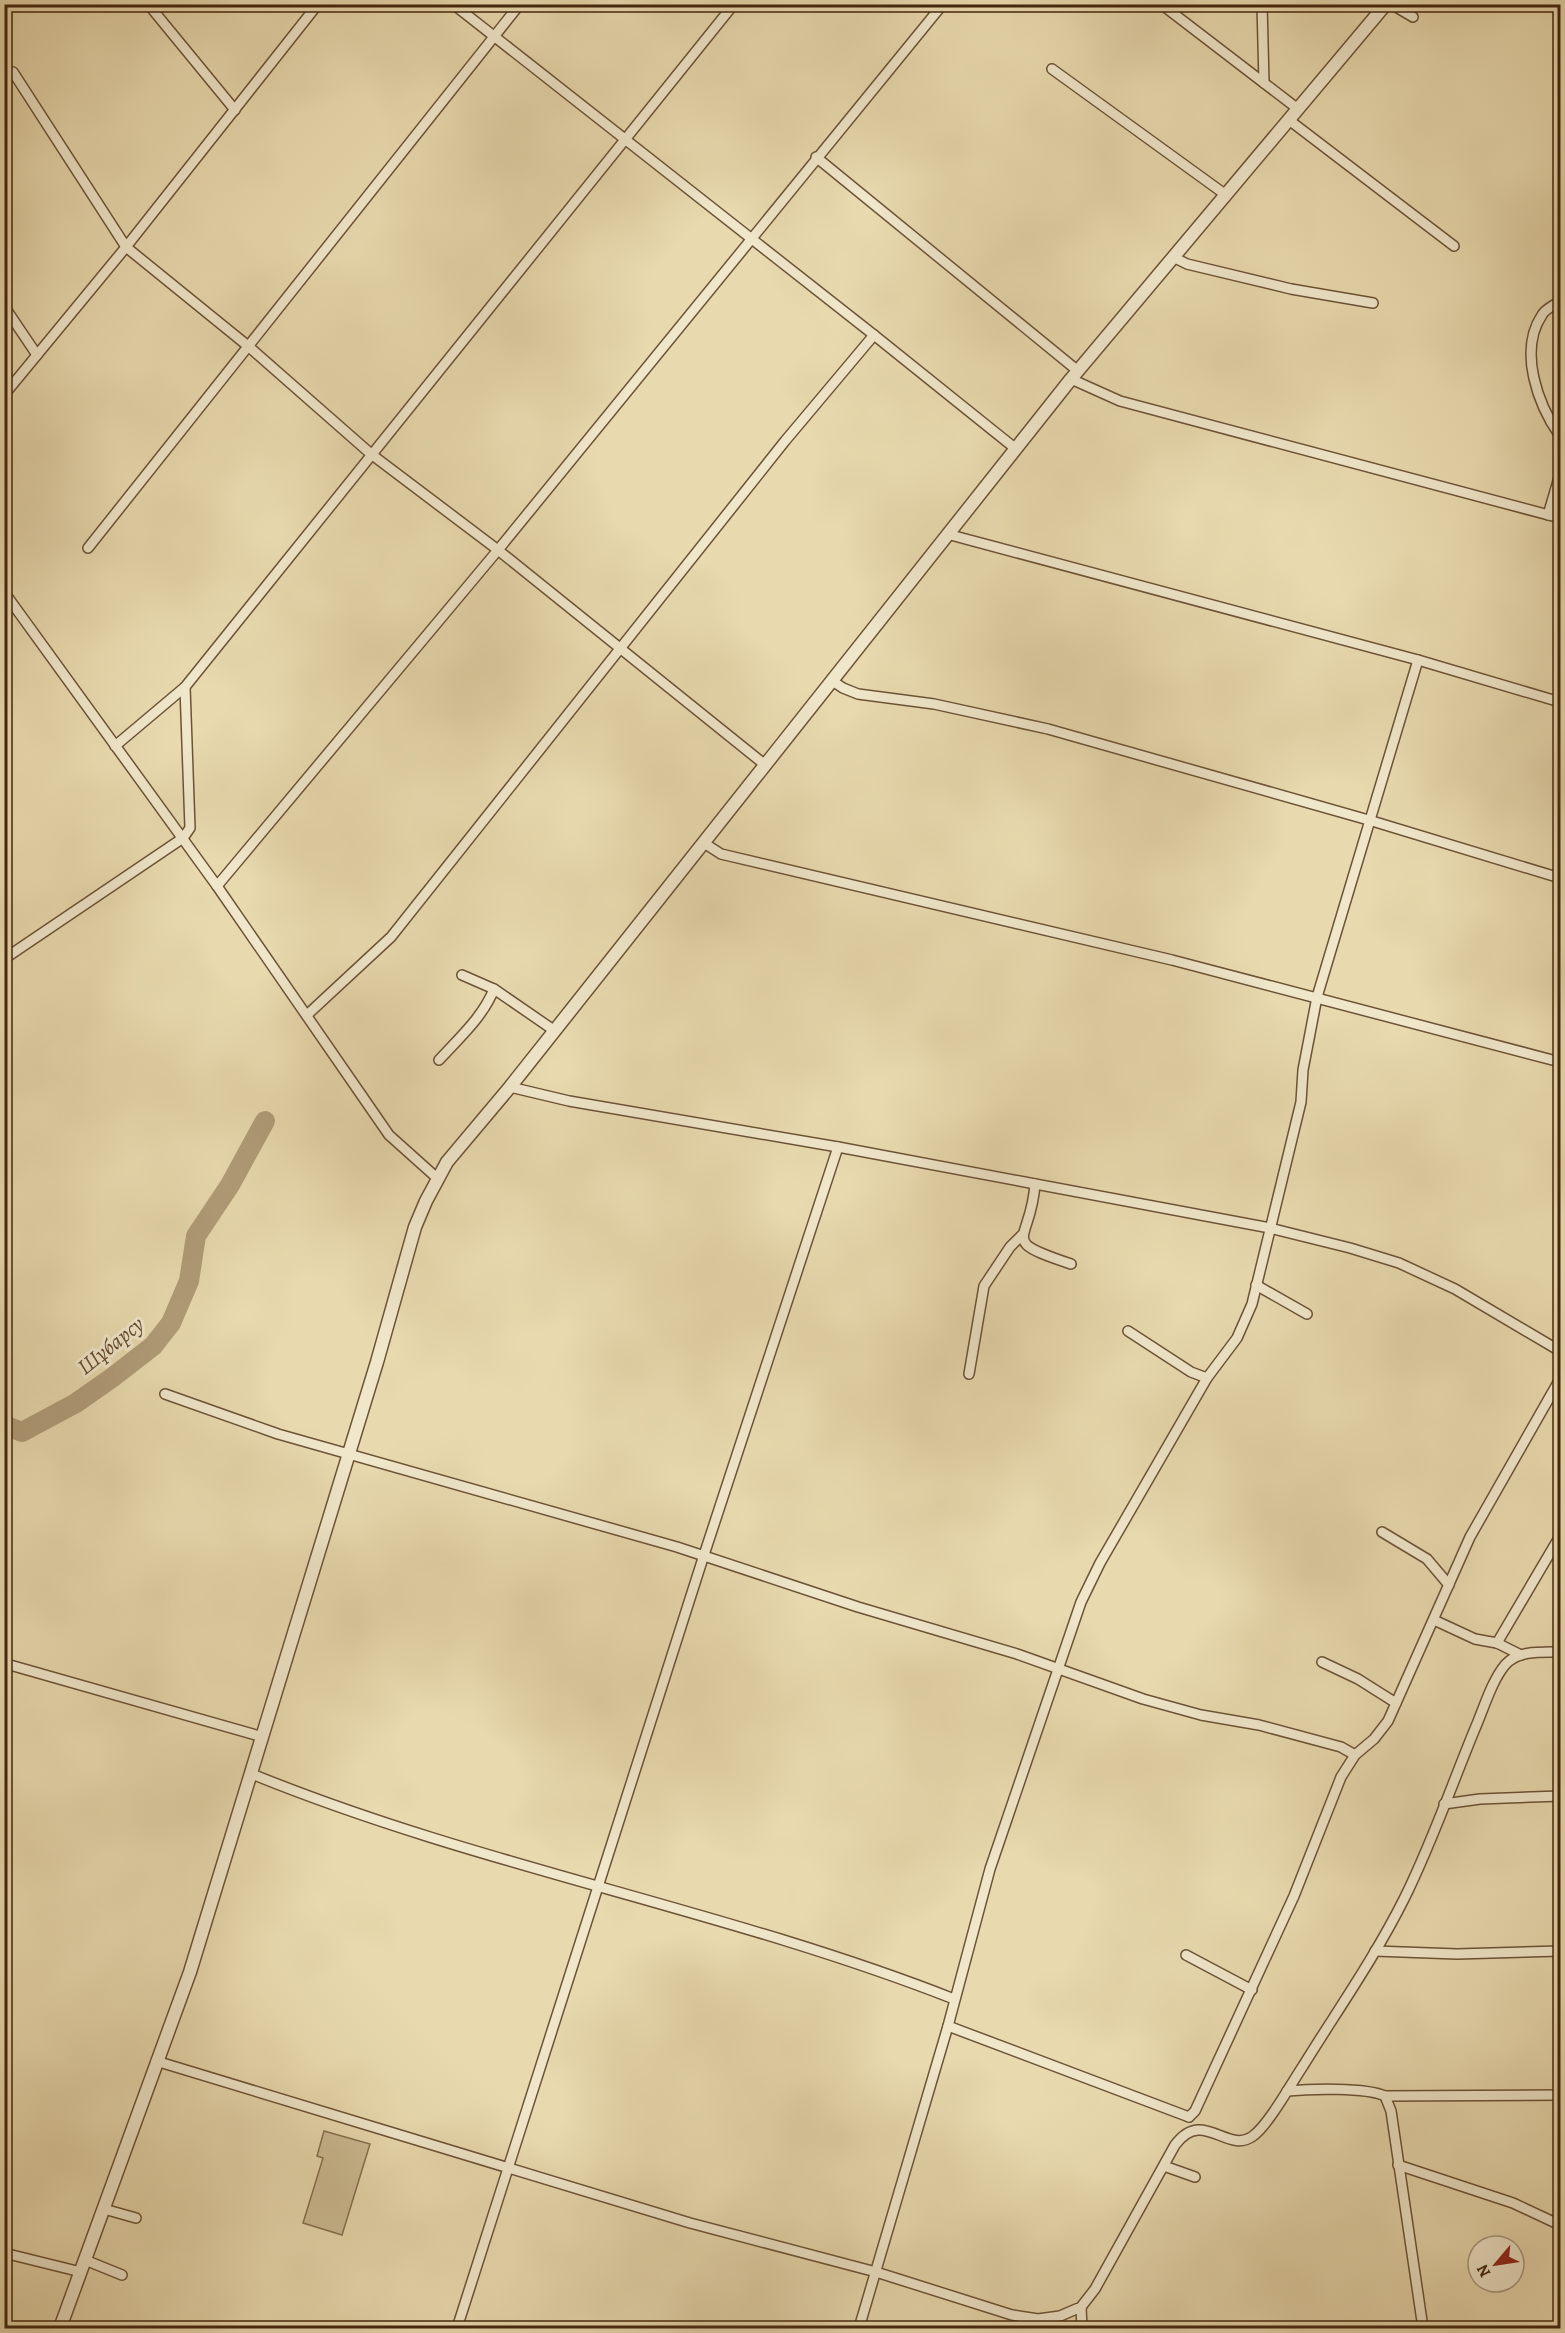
<svg xmlns="http://www.w3.org/2000/svg" width="1565" height="2333" viewBox="0 0 1565 2333" font-family="Alegreya,serif">
<style>
.green{fill:#ccbb93;stroke:#887050;stroke-width:1.5}
.lines{fill:none;stroke-linecap:round;stroke-linejoin:round}
.river{stroke:#b09c78;stroke-width:20}
.minor-casing{stroke:#6c5336;stroke-width:12}
.tertiary-casing{stroke:#6c5336;stroke-width:15}
.minor{stroke:#f0e6ca;stroke-width:9}
.tertiary{stroke:#f0e6ca;stroke-width:12}
.labels{text-anchor:middle;stroke-width:6;stroke-linejoin:round;paint-order:stroke}
.water-label{font-size:22px;font-style:italic;fill:#64492e;stroke:#f0e6ca}
</style>
<rect width="100%" height="100%" fill="#e8d9ae"/>
<filter id="stains"><feTurbulence type="fractalNoise" baseFrequency=".00333" numOctaves="4"/><feColorMatrix values="0 0 0 0 .2 0 0 0 0 .09 0 0 0 0 .02 0 0 0 .5 -.17"/></filter>
<radialGradient id="worn" r=".72"><stop offset=".6" stop-color="#630" stop-opacity="0"/><stop offset="1" stop-color="#630" stop-opacity=".3"/></radialGradient>
<path class="green" d="M324,2131L370,2144L342,2235L303,2223L323,2158L317,2156Z"/>
<g class="lines">
<path class="river" d="M4,1425L22,1432L76,1403L113,1377L153,1346L171,1323L189,1281L196,1236L230,1185L265,1121"/>
<defs>
<g id="minor">
<path d="M148,4L235,110"/>
<path d="M453,4L874,335L1016,449"/>
<path d="M1161,4L1298,109"/>
<path d="M1262,4L1264,83"/>
<path d="M1391,4L1413,17"/>
<path d="M1052,69L1226,195"/>
<path d="M13,72L126,247L248,346L371,454L498,550L764,764"/>
<path d="M1289,120L1454,246"/>
<path d="M816,157L1078,371"/>
<path d="M1173,257L1187,264L1291,289L1373,303"/>
<path d="M1560,301C1555,305 1545,309 1542,315C1518,351 1538,405 1560,436"/>
<path d="M4,306L37,355"/>
<path d="M1071,379L1120,401L1560,518"/>
<path d="M4,395L126,247L318,4"/>
<path d="M1548,515L1560,474"/>
<path d="M947,534L1418,660L1560,702"/>
<path d="M88,548L520,4"/>
<path d="M4,592L217,886L389,1135L437,1178"/>
<path d="M831,680L843,688L858,694L934,704L1048,729L1372,821L1560,878"/>
<path d="M115,746L185,687L734,4"/>
<path d="M704,843L721,854L1172,960L1560,1062"/>
<path d="M217,886L498,550L943,4"/>
<path d="M4,959L183,838L190,828L185,687"/>
<path d="M462,975L494,989L555,1031"/>
<path d="M307,1015L391,937L785,441L874,335"/>
<path d="M439,1060C459,1038 483,1017 494,989"/>
<path d="M510,1087L569,1101L838,1147L1270,1228L1350,1248L1399,1263L1455,1289L1560,1351"/>
<path d="M1035,1184C1031,1244 996,1239 1071,1264"/>
<path d="M1256,1285L1307,1314"/>
<path d="M1128,1331L1191,1372L1207,1378"/>
<path d="M969,1374L984,1286L1010,1247L1022,1235"/>
<path d="M165,1394L278,1434L677,1547L858,1607L1017,1654L1143,1699L1201,1715L1259,1725L1341,1747L1355,1755"/>
<path d="M1382,1532L1427,1559L1449,1585"/>
<path d="M1434,1620L1475,1639L1497,1643L1521,1655"/>
<path d="M1497,1643L1560,1536"/>
<path d="M1322,1662L1358,1679L1396,1703"/>
<path d="M10,1665L263,1737"/>
<path d="M252,1774C480,1867 725,1909 954,1999"/>
<path d="M1444,1804L1480,1799L1560,1796"/>
<path d="M1375,1951L1457,1954L1560,1951"/>
<path d="M1186,1955L1252,1990"/>
<path d="M948,2026L1189,2117"/>
<path d="M156,2061L690,2223L876,2272L1012,2315L1038,2319L1060,2316L1081,2307L1095,2289L1175,2145C1203,2107 1227,2155 1253,2136C1269,2124 1291,2084 1303,2066C1337,2011 1375,1957 1404,1899C1431,1845 1451,1787 1474,1731C1483,1711 1491,1682 1505,1665C1518,1650 1542,1652 1560,1652"/>
<path d="M1287,2091C1309,2089 1366,2087 1385,2096L1560,2095"/>
<path d="M1385,2096L1391,2111L1423,2328"/>
<path d="M1189,2117L1195,2111L1294,1896L1341,1777L1355,1755L1374,1739L1388,1721L1470,1537L1560,1379"/>
<path d="M1398,2165L1513,2203L1560,2225"/>
<path d="M1164,2166L1195,2177"/>
<path d="M104,2209L136,2218"/>
<path d="M4,2253L81,2272"/>
<path d="M85,2260L122,2275"/>
<path d="M1081,2307L1082,2328"/>
<path d="M457,2328L703,1558L838,1147"/>
<path d="M859,2328L948,2026L990,1869L1081,1602L1100,1563L1207,1378L1237,1338L1252,1304L1301,1102L1303,1070L1317,997L1418,660"/>
</g>
<path id="tertiary" d="M60,2328L190,1972L377,1362L415,1227L426,1201L447,1162L510,1087L1071,379L1386,4"/>
</defs>
<use href="#minor" class="minor-casing"/>
<use href="#tertiary" class="tertiary-casing"/>
<use href="#minor" class="minor"/>
<use href="#tertiary" class="tertiary"/>
</g>
<g class="labels">
<g class="water-label">
<text transform="translate(110 1345) rotate(-39)" y="8">Шұбарсу</text>
</g>
</g>
<rect width="1565" height="2333" fill="none" stroke="#e8d9ae" stroke-width="24"/>
<rect x="6" y="6" width="1553" height="2321" fill="none" stroke="#43260e" stroke-width="3"/>
<rect x="12" y="12" width="1541" height="2309" fill="none" stroke="#43260e" stroke-width="1.5"/>
<g transform="translate(1496 2264) rotate(241)"><circle r="28" fill="#f0e6ca" stroke="#ab997f" stroke-width="1.5"/>
<path d="M0-4.5L10 22L0 15L-10 22Z" fill="#8f2418"/>
<text y="-9" font-size="16" font-weight="bold" text-anchor="middle" fill="#43260e">N</text>
</g>
<rect width="100%" height="100%" filter="url(#stains)"/>
<rect width="100%" height="100%" fill="url(#worn)"/>
</svg>
